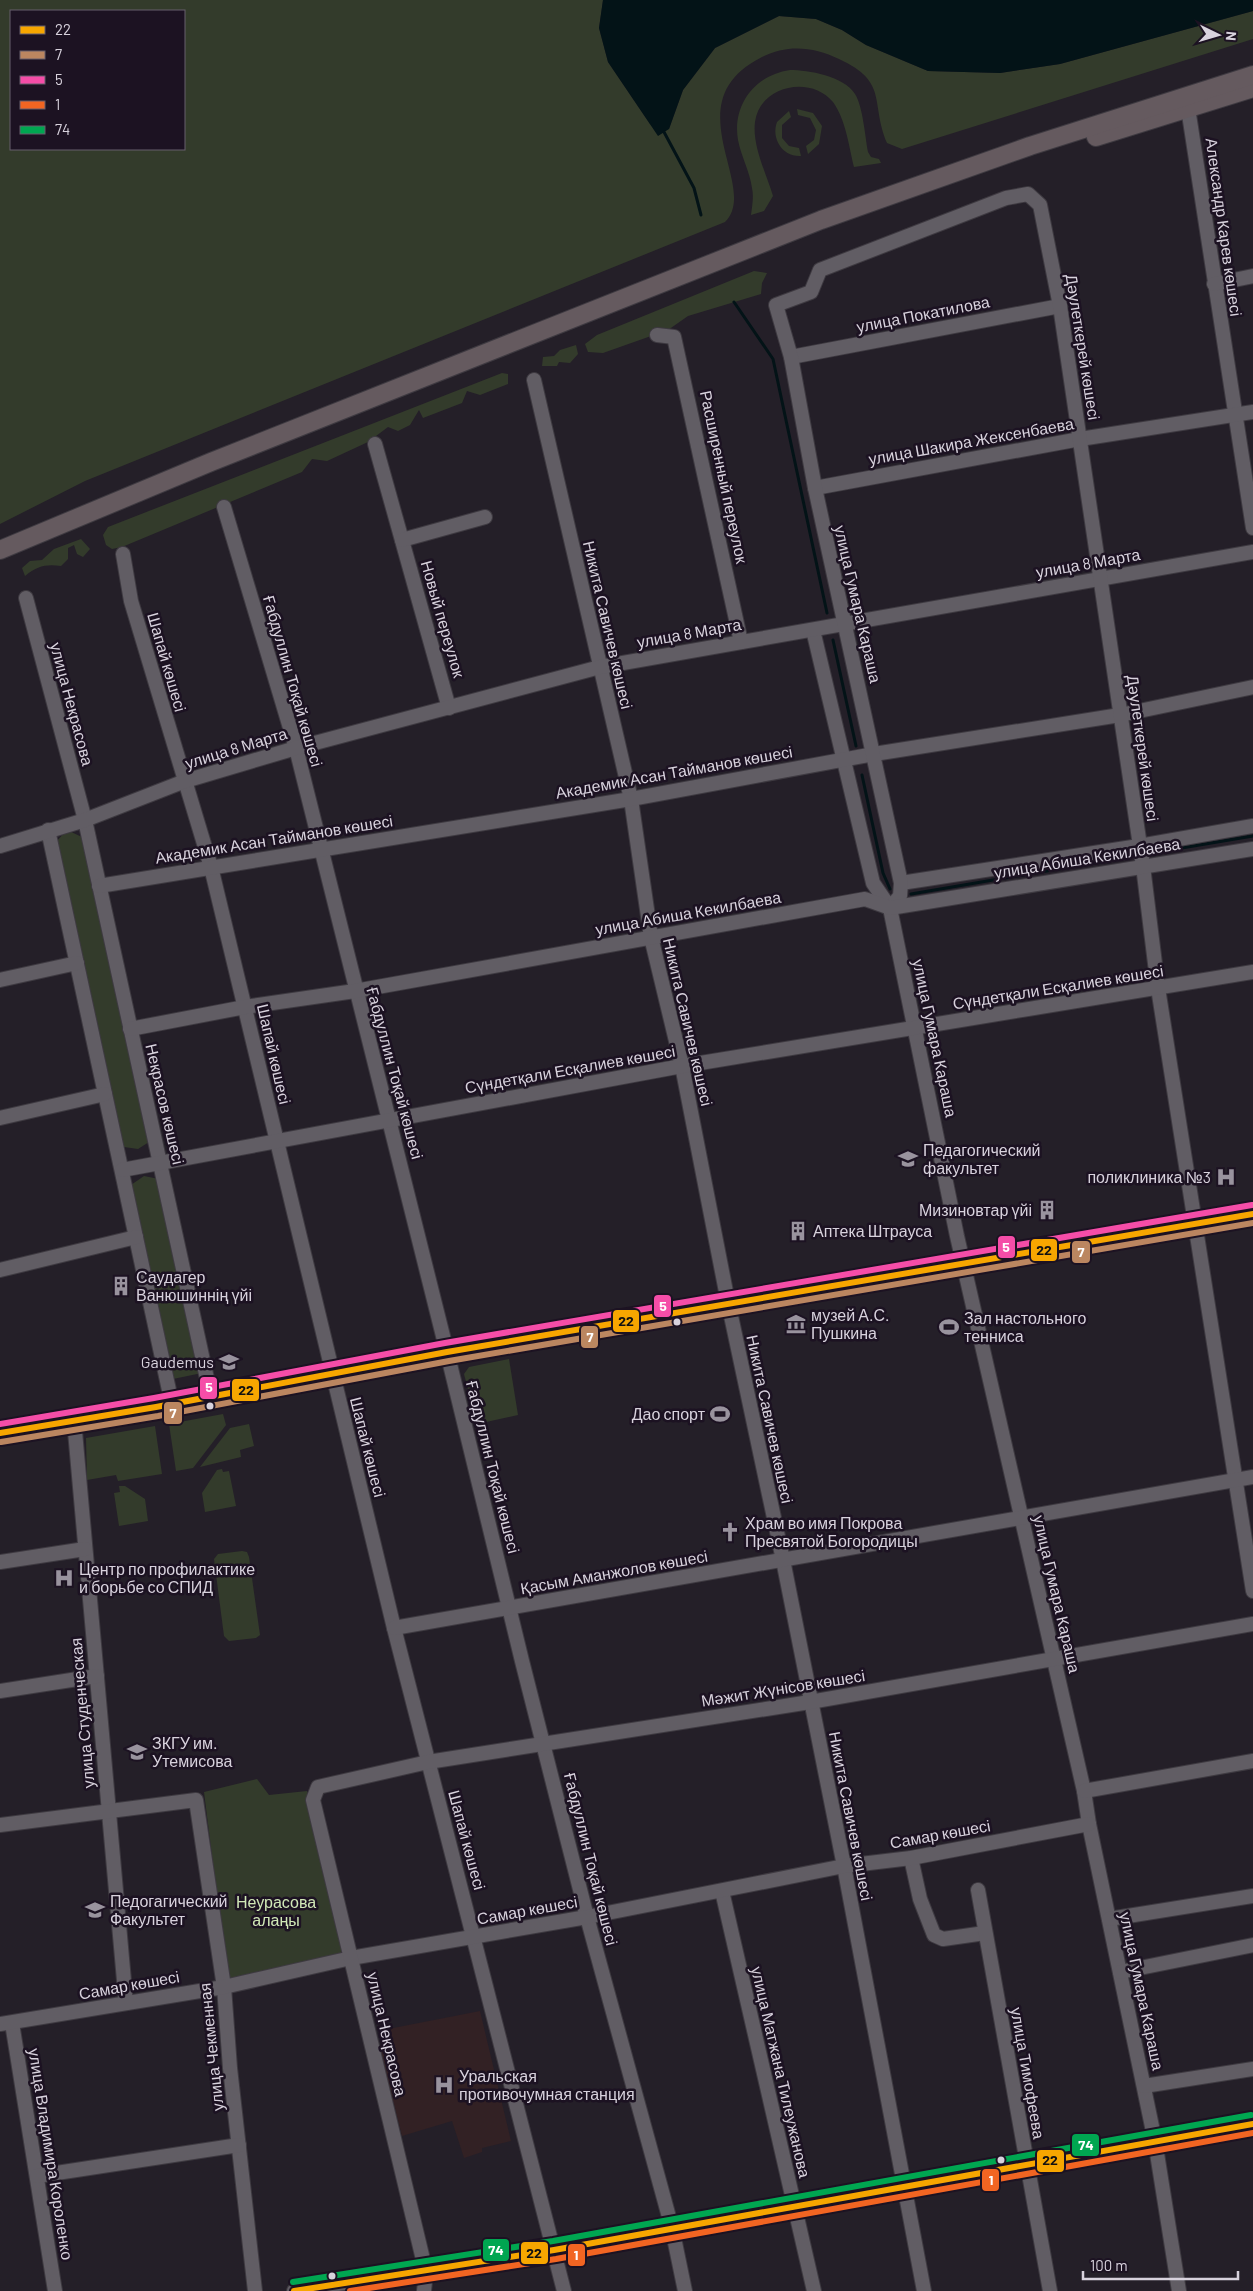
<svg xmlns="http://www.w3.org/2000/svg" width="1253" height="2291" viewBox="0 0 1253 2291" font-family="Barlow,sans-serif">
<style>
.commercial{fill:#322124}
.green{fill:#333b2b;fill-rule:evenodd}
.water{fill:#031317}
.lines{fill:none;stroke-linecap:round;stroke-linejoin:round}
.stream{stroke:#031317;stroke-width:3}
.minor-casing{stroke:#3e3a41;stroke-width:16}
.major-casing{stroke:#3e3a41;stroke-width:20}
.minor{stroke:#615d64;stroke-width:14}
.major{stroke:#655a5f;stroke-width:18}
.bus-1-casing{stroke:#1c1222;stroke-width:10}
.bus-2-casing{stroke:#1c1222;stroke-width:10}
.bus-3-casing{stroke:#1c1222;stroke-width:10}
.bus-4-casing{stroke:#1c1222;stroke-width:10}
.bus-5-casing{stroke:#1c1222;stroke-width:10}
.bus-1{stroke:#f7a600;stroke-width:6}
.bus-2{stroke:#bb8660;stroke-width:6}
.bus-3{stroke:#f54da8;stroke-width:6}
.bus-4{stroke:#f26522;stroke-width:6}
.bus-5{stroke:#00a651;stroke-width:6}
.bus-dot{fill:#d8d2dd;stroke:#1c1222;stroke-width:2}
.labels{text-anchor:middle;stroke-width:5;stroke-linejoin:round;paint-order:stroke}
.street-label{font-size:16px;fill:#d8d2dd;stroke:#1c1222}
.poi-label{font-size:16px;fill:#d8d2dd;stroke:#1c1222;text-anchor:start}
.park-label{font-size:16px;fill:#d1e9b7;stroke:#1c1222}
.line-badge{stroke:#1c1222;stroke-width:2}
.badge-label{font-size:14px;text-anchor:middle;font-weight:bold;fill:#fff}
.pale-badge-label{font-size:14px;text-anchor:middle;font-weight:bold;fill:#111}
</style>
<rect width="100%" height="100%" fill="#241f28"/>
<path class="commercial" d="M480,2011L511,2141L482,2148V2152L464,2158L452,2121L402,2136L380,2049L388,2047L383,2030Z"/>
<g class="green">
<path d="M0,0H603L599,28L608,62L650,124L669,129L683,90L715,48L779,16L816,19L842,30L866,45L928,71L1000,73L1060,64L1253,11V39L902,149L887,143C870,102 889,82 839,59C814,47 788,44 762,57C672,102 761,187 725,222L85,481L0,524ZM11,11H184V149H11Z"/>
<path d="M790,70C808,70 844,76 855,94C863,107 865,136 868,152L871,157L879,159L881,163L854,167C849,147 846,120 833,102C811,75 760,85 755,122C752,145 766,173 773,196L764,211L751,215C752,207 754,197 752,188C750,172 741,156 738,140C732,105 755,75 790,70Z"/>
<path d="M797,109L813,113L822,126L819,144L808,154L806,146L814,140L816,130L810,118L798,115Z"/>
<path d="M789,111L791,117L782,125V138L789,146L799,148L801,156C782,157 771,138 777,122Z"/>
<path d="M754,271L767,273L762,283L761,294L688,316L668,330L603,353L588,352L585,344L597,335Z"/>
<path d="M576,345L578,354L570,363L559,362L557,366H542L543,357L554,356L560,350Z"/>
<path d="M502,373L508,374V384L480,395L467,391L462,403L423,418L419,410L410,425L398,431L388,427L368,442L327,461L312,459L302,472L122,547L112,549L106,545L103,535L108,527Z"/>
<path d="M81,539L90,549L83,557L77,554L74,545L68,548V559L61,566C46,564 37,566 25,576L22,568L30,561L42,560L54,549Z"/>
<path d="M67,830L84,838L149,1142L138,1149L124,1147L120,1136L55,843Z"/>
<path d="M144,1176L159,1179L202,1373L173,1379L131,1185Z"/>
<path d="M509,1359L518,1415L477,1424L464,1374L469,1367Z"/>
<path d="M223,1414L226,1425L193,1468L176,1471L169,1424Z"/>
<path d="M249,1424L254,1446L240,1450L241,1457L200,1467L230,1428Z"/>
<path d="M155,1426L162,1474L118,1481L116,1475L87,1480L86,1438Z"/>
<path d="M222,1469L223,1472L229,1471L236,1506L205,1512L202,1493L217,1470Z"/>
<path d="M119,1486H125L145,1499L148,1521L119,1526L114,1493L120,1492Z"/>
<path d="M242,1551L247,1552L249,1557L260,1635L256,1638L229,1641L224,1636L214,1559L218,1554Z"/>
<path d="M257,1779L269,1795L307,1791L345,1956L228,1983L204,1792Z"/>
</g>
<path class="water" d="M603,0H1253V11L1060,64L1000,73L928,71L866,45L842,30L816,19L779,16L715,48L683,90L669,129L658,136L608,62L599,28Z"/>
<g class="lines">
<g class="stream">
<path d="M664,132L694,188L701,215"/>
<path d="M734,302L773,359L827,613"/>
<path d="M833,640L856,746"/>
<path d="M862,775L883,873L890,889"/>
<path d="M1152,853L1253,836"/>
<path d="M911,894L1129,857"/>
</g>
<defs>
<g id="minor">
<path d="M1188,108L1253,528"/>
<path d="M1214,284L1253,276"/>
<path d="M657,335L674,337L741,642"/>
<path d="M791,357L1060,306"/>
<path d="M534,380L631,799L651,937L682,1066L727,1297L783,1560L844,1866L924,2291"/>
<path d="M375,444L449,708"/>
<path d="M815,488L1080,439L1253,412"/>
<path d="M224,507L296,748L447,1352L522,1661L587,1917L672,2228L685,2291"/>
<path d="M402,540L485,517"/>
<path d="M123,554L131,601L211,867L394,1628L564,2291"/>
<path d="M26,598L85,820L211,1397"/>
<path d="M813,630L873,883L890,908L957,1236L1084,1791L1089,1824L1155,2141L1179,2291"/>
<path d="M48,830L172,1404"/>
<path d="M0,846L85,820L185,781L296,748L600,667L1253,552"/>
<path d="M901,883L1139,846L1253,826"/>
<path d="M99,886L631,799L874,754L1120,715L1253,687"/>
<path d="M890,908L900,896L901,883L815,488L791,357L776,305L811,292L820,270L1006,198L1028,194L1040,205L1060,306L1143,866L1158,988L1253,1591"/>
<path d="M0,980L77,963"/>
<path d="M130,1029L245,1007L355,991L865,899L890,908L1253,849"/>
<path d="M0,1118L105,1094"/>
<path d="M122,1170L682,1066L1253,972"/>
<path d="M0,1270L136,1237"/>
<path d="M74,1420L126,2003"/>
<path d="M0,1562L85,1549"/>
<path d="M394,1628L1253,1477"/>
<path d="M0,1691L97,1676"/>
<path d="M1084,1791L1253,1761"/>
<path d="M0,1825L196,1800L224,1987L230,2068L255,2291"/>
<path d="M911,1858L920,1899L934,1935L943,1939L985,1933"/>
<path d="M978,1890L1050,2291"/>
<path d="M722,1891L814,2291"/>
<path d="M1109,1919L1253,1896"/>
<path d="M1120,1972L1253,1945"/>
<path d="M12,2023L55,2291"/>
<path d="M0,2024L224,1987L351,1958L587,1917L844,1866L911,1858L1089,1824"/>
<path d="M1144,2086L1253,2069"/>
<path d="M37,2176L239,2145"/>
<path d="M294,2291L554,2250L1253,2124"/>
<path d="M424,2291L426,2272L313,1800L318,1787L428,1762L810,1702L1253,1624"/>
</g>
<g id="major">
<path d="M1096,137L1253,88"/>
<path d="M0,550L211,462L821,220L1030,146L1253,75"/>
<path d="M0,1433L156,1407L447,1352L728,1303L1253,1214"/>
</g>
</defs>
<use href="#minor" class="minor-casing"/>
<use href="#major" class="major-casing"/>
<use href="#minor" class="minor"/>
<use href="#major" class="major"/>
<defs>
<g id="bus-1">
<path d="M0,1433L156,1407L447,1352L1253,1214"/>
<path d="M294,2291L554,2250L1253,2124"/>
</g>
<path id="bus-2" d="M1,1442L158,1416L449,1361L1253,1223"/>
<path id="bus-3" d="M0,1424L154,1398L445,1343L1252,1205"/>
<path id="bus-4" d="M350,2291L556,2259L1253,2133"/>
<path id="bus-5" d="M293,2282L553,2241L1251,2115"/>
</defs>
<use href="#bus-1" class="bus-1-casing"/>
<use href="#bus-2" class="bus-2-casing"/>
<use href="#bus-3" class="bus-3-casing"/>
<use href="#bus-4" class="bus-4-casing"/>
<use href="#bus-5" class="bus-5-casing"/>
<use href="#bus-1" class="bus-1"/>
<use href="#bus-2" class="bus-2"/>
<use href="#bus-3" class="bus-3"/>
<use href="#bus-4" class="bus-4"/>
<use href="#bus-5" class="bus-5"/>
</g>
<defs>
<symbol id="university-bare" viewBox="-9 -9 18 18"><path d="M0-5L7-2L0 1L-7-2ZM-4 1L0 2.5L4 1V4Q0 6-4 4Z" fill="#99939e" stroke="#1c1222" stroke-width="2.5" paint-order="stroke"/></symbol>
<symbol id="hospital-bare" viewBox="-9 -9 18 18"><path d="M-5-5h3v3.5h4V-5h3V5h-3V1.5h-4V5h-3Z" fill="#99939e" stroke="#1c1222" stroke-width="2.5" paint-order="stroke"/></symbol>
<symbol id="building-bare" viewBox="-9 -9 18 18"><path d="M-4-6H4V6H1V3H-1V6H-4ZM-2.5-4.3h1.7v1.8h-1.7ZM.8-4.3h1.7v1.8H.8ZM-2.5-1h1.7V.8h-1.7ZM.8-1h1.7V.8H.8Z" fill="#99939e" stroke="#1c1222" stroke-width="2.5" paint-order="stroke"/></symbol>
<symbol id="museum-bare" viewBox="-9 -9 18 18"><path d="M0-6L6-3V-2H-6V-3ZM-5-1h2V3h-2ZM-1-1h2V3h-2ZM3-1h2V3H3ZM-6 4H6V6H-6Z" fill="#99939e" stroke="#1c1222" stroke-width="2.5" paint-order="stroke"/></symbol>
<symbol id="stadium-bare" viewBox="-9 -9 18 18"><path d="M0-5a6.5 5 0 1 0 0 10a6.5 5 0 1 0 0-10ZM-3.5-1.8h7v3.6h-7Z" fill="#99939e" stroke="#1c1222" stroke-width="2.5" paint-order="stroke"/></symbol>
<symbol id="church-bare" viewBox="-9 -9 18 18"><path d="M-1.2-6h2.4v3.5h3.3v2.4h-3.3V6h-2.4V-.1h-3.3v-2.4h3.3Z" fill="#99939e" stroke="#1c1222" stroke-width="2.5" paint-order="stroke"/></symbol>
</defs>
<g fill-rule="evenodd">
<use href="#university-bare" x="894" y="1145" width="28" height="28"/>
<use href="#hospital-bare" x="1212" y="1163" width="28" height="28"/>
<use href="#building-bare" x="1033" y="1196" width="28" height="28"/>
<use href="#building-bare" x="784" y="1217" width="28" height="28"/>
<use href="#building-bare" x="107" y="1272" width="28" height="28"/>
<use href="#museum-bare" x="782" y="1310" width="28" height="28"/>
<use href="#stadium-bare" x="935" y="1313" width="28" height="28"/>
<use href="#university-bare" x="215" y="1348" width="28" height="28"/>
<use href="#stadium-bare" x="706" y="1400" width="28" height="28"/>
<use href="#church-bare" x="716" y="1518" width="28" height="28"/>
<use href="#hospital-bare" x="50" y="1564" width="28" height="28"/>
<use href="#university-bare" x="123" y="1738" width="28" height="28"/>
<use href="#university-bare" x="81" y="1896" width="28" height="28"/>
<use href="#hospital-bare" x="430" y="2071" width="28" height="28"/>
</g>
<g class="bus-dot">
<circle cx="677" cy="1322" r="4.5"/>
<circle cx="210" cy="1406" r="4.5"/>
<circle cx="1001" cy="2160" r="4.5"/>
<circle cx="332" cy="2276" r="4.5"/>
</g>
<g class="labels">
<g class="street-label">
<text transform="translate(1224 227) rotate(82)" y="6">Александр Карев көшесі</text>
<text transform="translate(923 314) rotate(-11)" y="6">улица Покатилова</text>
<text transform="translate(1083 347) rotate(81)" y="6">Дәулеткерей көшесі</text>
<text transform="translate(971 441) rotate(-10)" y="6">улица Шакира Жексенбаева</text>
<text transform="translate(724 477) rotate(78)" y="6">Расширенный переулок</text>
<text transform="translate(1088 563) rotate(-10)" y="6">улица 8 Марта</text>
<text transform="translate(858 604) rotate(77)" y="6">улица Гумара Караша</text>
<text transform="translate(443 619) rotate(74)" y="6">Новый переулок</text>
<text transform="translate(608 625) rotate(77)" y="6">Никита Савичев көшесі</text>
<text transform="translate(689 633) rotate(-10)" y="6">улица 8 Марта</text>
<text transform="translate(167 662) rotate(74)" y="6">Шапай көшесі</text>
<text transform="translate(293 681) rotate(74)" y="6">Ғабдуллин Тоқай көшесі</text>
<text transform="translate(72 704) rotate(75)" y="6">улица Некрасова</text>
<text transform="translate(236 748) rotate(-17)" y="6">улица 8 Марта</text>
<text transform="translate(1143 748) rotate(82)" y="6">Дәулеткерей көшесі</text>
<text transform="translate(674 772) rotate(-10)" y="6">Академик Асан Тайманов көшесі</text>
<text transform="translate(274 839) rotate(-9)" y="6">Академик Асан Тайманов көшесі</text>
<text transform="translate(1087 858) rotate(-9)" y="6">улица Абиша Кекилбаева</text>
<text transform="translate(688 913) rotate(-10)" y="6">улица Абиша Кекилбаева</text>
<text transform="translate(1058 987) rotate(-9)" y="6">Сүндетқали Есқалиев көшесі</text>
<text transform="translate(688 1022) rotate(77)" y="6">Никита Савичев көшесі</text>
<text transform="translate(935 1038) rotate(78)" y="6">улица Гумара Караша</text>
<text transform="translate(274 1054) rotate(77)" y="6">Шапай көшесі</text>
<text transform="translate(570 1069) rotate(-10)" y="6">Сүндетқали Есқалиев көшесі</text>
<text transform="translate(395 1073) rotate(75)" y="6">Ғабдуллин Тоқай көшесі</text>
<text transform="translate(165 1104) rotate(77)" y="6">Некрасов көшесі</text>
<text transform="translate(770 1419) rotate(78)" y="6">Никита Савичев көшесі</text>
<text transform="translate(368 1447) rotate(76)" y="6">Шапай көшесі</text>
<text transform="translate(493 1467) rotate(76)" y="6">Ғабдуллин Тоқай көшесі</text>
<text transform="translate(614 1572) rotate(-10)" y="6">Қасым Аманжолов көшесі</text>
<text transform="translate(1057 1594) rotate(77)" y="6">улица Гумара Караша</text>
<text transform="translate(783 1688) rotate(-9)" y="6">Мәжит Жүнісов көшесі</text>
<text transform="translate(82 1713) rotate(-95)" y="6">улица Студенческая</text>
<text transform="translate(851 1816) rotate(79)" y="6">Никита Савичев көшесі</text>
<text transform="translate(940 1834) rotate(-10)" y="6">Самар көшесі</text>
<text transform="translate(467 1840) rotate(75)" y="6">Шапай көшесі</text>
<text transform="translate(591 1859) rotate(76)" y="6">Ғабдуллин Тоқай көшесі</text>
<text transform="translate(527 1910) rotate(-10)" y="6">Самар көшесі</text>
<text transform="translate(129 1985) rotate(-10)" y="6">Самар көшесі</text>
<text transform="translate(1142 1991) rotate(78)" y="6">улица Гумара Караша</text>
<text transform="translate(387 2034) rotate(77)" y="6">улица Некрасова</text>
<text transform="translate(211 2047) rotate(-96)" y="6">улица Чекменная</text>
<text transform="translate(781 2072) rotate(77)" y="6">улица Матжана Тилеужанова</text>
<text transform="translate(1028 2073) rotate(80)" y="6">улица Тимофеева</text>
<text transform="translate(51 2154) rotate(81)" y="6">улица Владимира Короленко</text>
</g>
<g class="poi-label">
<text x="923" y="1156">Педагогический<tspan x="923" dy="18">факультет</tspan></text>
<text x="1211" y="1183" text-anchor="end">поликлиника №3</text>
<text x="1032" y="1216" text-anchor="end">Мизиновтар үйі</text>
<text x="813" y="1237">Аптека Штрауса</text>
<text x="136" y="1283">Саудагер<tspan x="136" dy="18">Ванюшиннің үйі</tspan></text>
<text x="811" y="1321">музей А.С.<tspan x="811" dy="18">Пушкина</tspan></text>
<text x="964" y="1324">Зал настольного<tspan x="964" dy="18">тенниса</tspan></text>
<text x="214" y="1368" text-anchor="end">Gaudemus</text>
<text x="705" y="1420" text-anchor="end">Дао спорт</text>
<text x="745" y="1529">Храм во имя Покрова<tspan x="745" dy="18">Пресвятой Богородицы</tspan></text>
<text x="79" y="1575">Центр по профилактике<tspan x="79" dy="18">и борьбе со СПИД</tspan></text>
<text x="152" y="1749">ЗКГУ им.<tspan x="152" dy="18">Утемисова</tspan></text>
<text x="110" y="1907">Педогагический<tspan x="110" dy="18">Факультет</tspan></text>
<text x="459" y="2082">Уральская<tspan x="459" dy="18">противочумная станция</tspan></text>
</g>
<g class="park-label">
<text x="276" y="1908">Неурасова<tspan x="276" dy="18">алаңы</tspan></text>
</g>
</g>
<g class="line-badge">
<rect x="997" y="1235" width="19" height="24" rx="5" fill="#f54da8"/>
<rect x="1030" y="1238" width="28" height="24" rx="5" fill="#f7a600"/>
<rect x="1071" y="1240" width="20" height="24" rx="5" fill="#bb8660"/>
<rect x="653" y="1294" width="19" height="24" rx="5" fill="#f54da8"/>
<rect x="612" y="1309" width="28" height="24" rx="5" fill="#f7a600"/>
<rect x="580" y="1325" width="19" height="24" rx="5" fill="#bb8660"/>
<rect x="199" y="1376" width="19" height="24" rx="5" fill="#f54da8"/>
<rect x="231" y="1378" width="29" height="24" rx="5" fill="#f7a600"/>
<rect x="163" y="1401" width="20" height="24" rx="5" fill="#bb8660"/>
<rect x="1071" y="2133" width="29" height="24" rx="5" fill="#00a651"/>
<rect x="1036" y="2149" width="29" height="24" rx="5" fill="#f7a600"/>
<rect x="981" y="2168" width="19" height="24" rx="5" fill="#f26522"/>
<rect x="482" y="2238" width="28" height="24" rx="5" fill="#00a651"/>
<rect x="520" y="2241" width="29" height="24" rx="5" fill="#f7a600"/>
<rect x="567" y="2243" width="19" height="24" rx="5" fill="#f26522"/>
</g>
<g class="badge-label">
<text x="1006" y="1252">5</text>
<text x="1081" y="1257">7</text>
<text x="663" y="1311">5</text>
<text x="590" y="1342">7</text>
<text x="209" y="1392">5</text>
<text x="173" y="1418">7</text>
<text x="1086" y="2150">74</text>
<text x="991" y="2185">1</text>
<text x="496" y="2255">74</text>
<text x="576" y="2260">1</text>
</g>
<g class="pale-badge-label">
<text x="1044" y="1255">22</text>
<text x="626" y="1326">22</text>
<text x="246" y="1395">22</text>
<text x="1050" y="2165">22</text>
<text x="534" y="2258">22</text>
</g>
<rect x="10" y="10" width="175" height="140" fill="#1c1222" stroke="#675f6d"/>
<rect x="20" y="26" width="25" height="8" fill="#f7a600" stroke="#675f6d"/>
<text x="55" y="35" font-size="15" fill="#d8d2dd">22</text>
<rect x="20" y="51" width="25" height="8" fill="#bb8660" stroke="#675f6d"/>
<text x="55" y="60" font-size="15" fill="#d8d2dd">7</text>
<rect x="20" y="76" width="25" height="8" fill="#f54da8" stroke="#675f6d"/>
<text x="55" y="85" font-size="15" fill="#d8d2dd">5</text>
<rect x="20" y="101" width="25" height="8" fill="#f26522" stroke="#675f6d"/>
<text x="55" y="110" font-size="15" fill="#d8d2dd">1</text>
<rect x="20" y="126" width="25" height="8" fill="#00a651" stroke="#675f6d"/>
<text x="55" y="135" font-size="15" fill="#d8d2dd">74</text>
<g transform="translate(1218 35) rotate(95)" stroke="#1c1222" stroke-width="4" paint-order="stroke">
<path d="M0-4L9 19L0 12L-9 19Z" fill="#d8d2dd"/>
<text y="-8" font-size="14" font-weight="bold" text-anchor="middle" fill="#d8d2dd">N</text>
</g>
<path d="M1083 2271v8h155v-8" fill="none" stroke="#d8d2dd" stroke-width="2.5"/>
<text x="1090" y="2271" font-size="15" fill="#d8d2dd" stroke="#1c1222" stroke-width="4" paint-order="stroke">100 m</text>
</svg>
